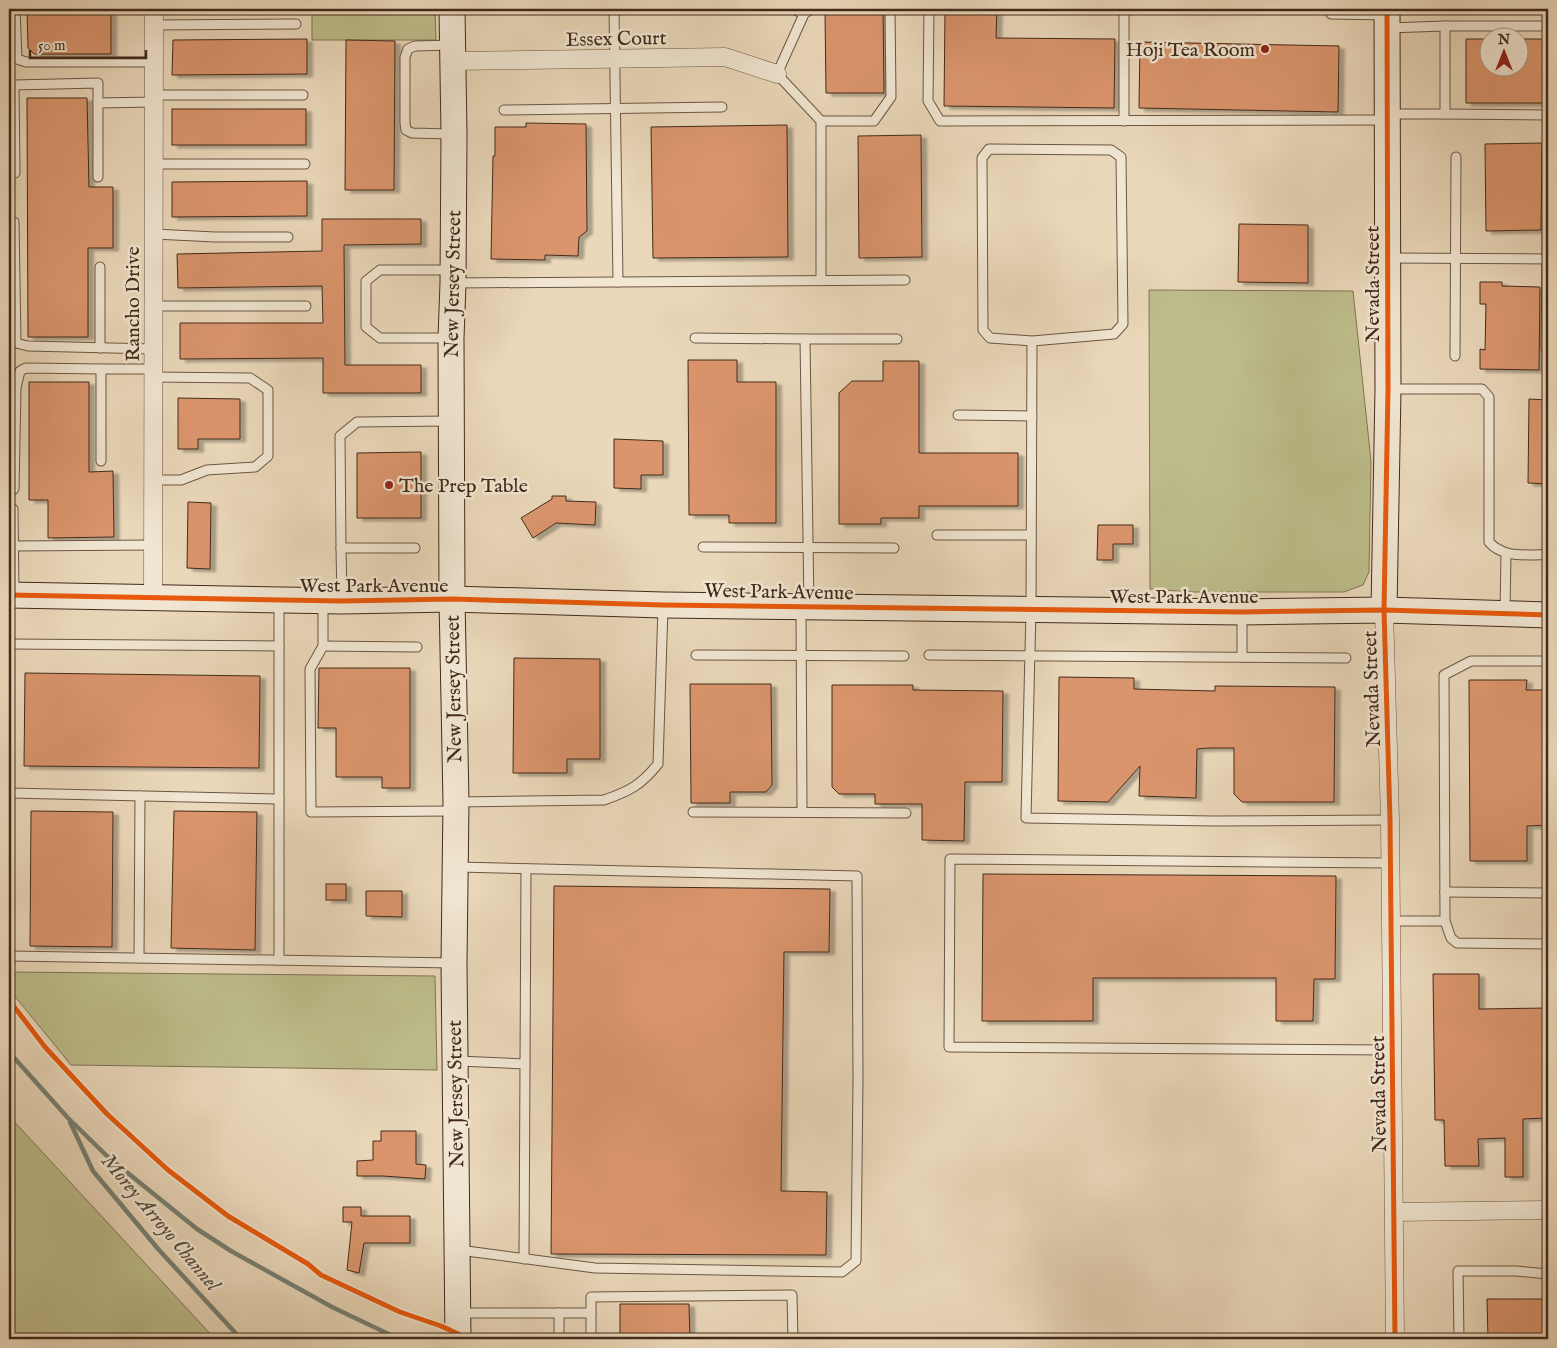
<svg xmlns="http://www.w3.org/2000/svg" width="1557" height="1348" viewBox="0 0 1557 1348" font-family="'IM FELL English',serif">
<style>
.green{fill:#bdbd8b;stroke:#807453}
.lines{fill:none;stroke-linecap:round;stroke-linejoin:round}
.stream{stroke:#768074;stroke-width:4.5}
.building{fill:#db956d;stroke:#422a1b;filter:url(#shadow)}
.lane-casing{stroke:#6c5643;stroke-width:11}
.street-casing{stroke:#6c5643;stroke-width:19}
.secondary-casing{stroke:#422a1b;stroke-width:27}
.lane{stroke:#f1e6d2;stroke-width:9}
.street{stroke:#f1e6d2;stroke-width:18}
.secondary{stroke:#f1e6d2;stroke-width:25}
.cycleway-casing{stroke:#f1e6d2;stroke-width:8}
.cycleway{stroke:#e8590c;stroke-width:5}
.poi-dot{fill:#8f2418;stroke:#f1e6d2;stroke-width:2}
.labels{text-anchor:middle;stroke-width:5;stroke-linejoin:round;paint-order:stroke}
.street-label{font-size:20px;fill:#422a1b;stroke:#f1e6d2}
.poi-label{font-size:20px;fill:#422a1b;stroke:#f1e6d2;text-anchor:end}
.water-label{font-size:21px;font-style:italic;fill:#584e40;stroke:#f1e6d2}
</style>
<defs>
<filter id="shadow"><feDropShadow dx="5.5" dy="3" stdDeviation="1" flood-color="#0004"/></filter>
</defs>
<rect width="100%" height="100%" fill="#ead8ba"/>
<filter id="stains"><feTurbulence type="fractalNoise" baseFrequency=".004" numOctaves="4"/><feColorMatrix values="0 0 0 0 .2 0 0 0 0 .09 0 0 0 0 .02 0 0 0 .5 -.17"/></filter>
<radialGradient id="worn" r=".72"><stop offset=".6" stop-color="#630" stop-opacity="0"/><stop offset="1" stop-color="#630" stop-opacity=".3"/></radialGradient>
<g class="green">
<path d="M312,9H435L436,40H312Z"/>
<path d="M1149,290L1353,291L1371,461L1369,572L1363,585L1344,592H1192L1150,589Z"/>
<path d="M9,972L435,976L437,1070L71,1065L9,989Z"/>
<path d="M9,1116L215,1339H9Z"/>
</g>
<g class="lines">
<g class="stream">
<path d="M9,1052L68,1118L108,1157L197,1229L231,1251L332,1307L399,1339"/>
<path d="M70,1122L93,1171L159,1250L241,1339"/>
</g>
</g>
<g class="building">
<path d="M27,9H111V54H34L28,48Z"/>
<path d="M836,9H883L884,93H826L825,14H836Z"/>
<path d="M945,9H997L996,38L1115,39L1114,108L944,106Z"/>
<path d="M307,39V74L172,75L173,40Z"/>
<path d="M1466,39H1490V68H1520V39H1548V103H1466Z"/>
<path d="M346,40L395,41L394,190H345Z"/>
<path d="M1140,42L1339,46L1338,112L1139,108Z"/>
<path d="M27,98H87L89,187H113V248H88V337H28Z"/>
<rect x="172" y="109" width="134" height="36"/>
<path d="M526,123L586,124L587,231L579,237L578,256L545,255V260L491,259L493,156H495V127H526Z"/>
<path d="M787,125L788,257L653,258L651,127Z"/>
<path d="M921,135L922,257L859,258L858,136Z"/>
<path d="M1542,143L1541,230L1486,231L1485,144Z"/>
<path d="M307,181V216L172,217V182Z"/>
<path d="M322,219H421V244L344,245L345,365H421V393H323V358L180,359V323H323L322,286L178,288L177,254L322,251Z"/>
<path d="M1239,224L1308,225V283L1238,282Z"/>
<path d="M1480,282H1502V286L1540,287L1539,370L1480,369V349L1485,350L1486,304H1480Z"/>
<path d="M688,360H737V382H776V523H729V515H689Z"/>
<path d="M883,361H919V453H1018V506H919V518H881V524H839V393L852,381H883Z"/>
<path d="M29,382H89V472L113,471L114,537L48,538V500H29Z"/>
<path d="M178,398L240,399V439H198V449H178Z"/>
<path d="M1529,399L1548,400V484L1528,483Z"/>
<path d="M614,439L663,441V475H641V489L614,488Z"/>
<path d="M421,452V518H357V453Z"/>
<path d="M552,496H566V501L596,502L595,525L556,523L533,538L521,518L552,499Z"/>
<path d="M188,502L211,503L210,569L187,568Z"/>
<path d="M1098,525H1133V544H1113V560H1097Z"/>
<path d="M514,658L600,659V759H567V773H513Z"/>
<path d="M319,668H410V788H382V777H336V728H318Z"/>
<path d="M25,673L260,676L259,768L24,766Z"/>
<path d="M1059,677L1134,678V689L1215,691V686L1335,687L1334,802H1242L1234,794V748H1209L1197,749L1196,798L1139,796L1140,766L1108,802L1058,801Z"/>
<path d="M1469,680H1527L1526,690H1548V825L1527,826V861H1470Z"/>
<path d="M690,684H771L772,785L766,792H730V803H691Z"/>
<path d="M832,685H913V690L1003,691L1002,782H965L964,841L922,840V804H875V794H839L832,787Z"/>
<path d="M31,811L113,812L112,947L30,946Z"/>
<path d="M174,811L257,812L255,950L171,948Z"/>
<path d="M983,874L1336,876L1335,979H1314L1313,1021H1276V978H1093V1021H982Z"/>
<rect x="326" y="884" width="20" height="16"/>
<path d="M554,886L830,889L829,952H784L781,1191L827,1192L826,1255L551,1254Z"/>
<path d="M366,891H402V917L366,916Z"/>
<path d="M1433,974H1479V1009L1548,1008V1118L1523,1119V1177H1505V1138L1478,1139L1479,1166H1445L1444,1120H1435Z"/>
<path d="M381,1131H416V1164L426,1165L425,1179L383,1176H357V1161L373,1160V1141H381Z"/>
<path d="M343,1207H361V1216H410V1243H364L359,1273L347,1270L352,1222H343Z"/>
<path d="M1487,1299H1548V1339H1488Z"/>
<path d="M620,1304H689L690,1339H620Z"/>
</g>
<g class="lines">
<defs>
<g id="lane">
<path d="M15,9L17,59L26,62H154"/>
<path d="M614,9L618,282"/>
<path d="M793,9L804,14"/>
<path d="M811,9L804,14L777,74L821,121V280"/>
<path d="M929,9L928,101L940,121L1386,120"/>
<path d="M1124,14V121"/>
<path d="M1331,14L1386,15"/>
<path d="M154,25L296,24"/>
<path d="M1445,26H1548"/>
<path d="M1388,28L1445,26V114H1390"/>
<path d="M155,95H303"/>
<path d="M504,110L722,107"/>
<path d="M1445,114L1548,115"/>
<path d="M821,121H874L891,97L890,9"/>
<path d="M451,134L412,133L406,130L405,123V57L408,49L415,46L452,45"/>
<path d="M154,164H305"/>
<path d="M1548,172L1546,349H1548"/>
<path d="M15,173L14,85L98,83V103"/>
<path d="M98,177V103L155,102"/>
<path d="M14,222L16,343L28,346L153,349"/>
<path d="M154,234L215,237H288"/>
<path d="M1390,258L1548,259"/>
<path d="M100,267V348"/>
<path d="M453,283L905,280"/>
<path d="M153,306H306"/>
<path d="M450,338H380L366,327V281L380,270H451"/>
<path d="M695,338L805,339L809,606"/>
<path d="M805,339H897"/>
<path d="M1032,341L1114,334L1123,324L1121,157L1111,150L989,149L982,158L983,330L990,338L1032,341L1031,609L1026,818L1213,821L1390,820"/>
<path d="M1455,356L1456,157"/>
<path d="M1389,389H1482L1489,397V542C1504,559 1527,554 1548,555"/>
<path d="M958,415L1032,416"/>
<path d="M101,461V369H153"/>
<path d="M153,480H181L207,470L255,467L268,456V390L250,378L153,377"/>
<path d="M14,489L16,388L20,371L26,368L101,369"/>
<path d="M13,509L14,594"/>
<path d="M937,535H1030"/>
<path d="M13,546L153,545"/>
<path d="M703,547L894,548"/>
<path d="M341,548L340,436L357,422L450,421"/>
<path d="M323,601V646L310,669L311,812L453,811"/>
<path d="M342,601L341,548H415"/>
<path d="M279,602V960"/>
<path d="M801,609L802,812"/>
<path d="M1505,611L1506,554"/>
<path d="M9,644L279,646"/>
<path d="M323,646L417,647"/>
<path d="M696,655L904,656"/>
<path d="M929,655L1346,658"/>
<path d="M1242,657V615"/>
<path d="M9,793L279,799"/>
<path d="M458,802L604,800C630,791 641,785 658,764L663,607"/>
<path d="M693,812L906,813"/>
<path d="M1391,863L950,859L949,1047L1393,1050"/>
<path d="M458,867L857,876L858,1079L856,1261L842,1272L595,1268L459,1250"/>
<path d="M1445,892L1548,893"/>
<path d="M1391,921H1445L1444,675L1471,661H1548"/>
<path d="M1445,921L1451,938L1457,943L1548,944"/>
<path d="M9,956L453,963"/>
<path d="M139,957L140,796"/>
<path d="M458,1061L525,1064"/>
<path d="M524,1259L526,869"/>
<path d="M458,1313H591"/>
<path d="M559,1339V1313"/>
<path d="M591,1339V1297L792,1295L793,1339"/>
<path d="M1459,1339L1458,1271H1516L1548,1274"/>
</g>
<g id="street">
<path d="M452,61L725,57L777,74"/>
<path d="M153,598L154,9"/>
<path d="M1384,610L1390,820L1395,1339"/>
<path d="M1394,1212L1548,1210"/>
</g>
<g id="secondary">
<path d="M452,9L454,134L453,283L451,338L452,599L456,802L454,963L458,1339"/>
<path d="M9,595L342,601L452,599L663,605L1242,612L1384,610L1548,615"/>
<path d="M1384,610L1388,389L1387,9"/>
</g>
</defs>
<use href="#lane" class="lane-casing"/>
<use href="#street" class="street-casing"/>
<use href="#secondary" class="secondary-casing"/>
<use href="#lane" class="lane"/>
<use href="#street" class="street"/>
<use href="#secondary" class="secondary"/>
<defs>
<g id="cycleway">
<path d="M1387,9L1388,389L1384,610L1390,820L1395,1339"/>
<path d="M9,595L342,601L452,599L663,605L1242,612L1384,610L1548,615"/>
<path d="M9,1000L45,1047L107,1114L168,1170L228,1216L308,1264L321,1275L400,1312L441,1326L469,1339"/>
</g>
</defs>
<use href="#cycleway" class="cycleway-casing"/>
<use href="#cycleway" class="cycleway"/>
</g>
<g class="poi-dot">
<circle cx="1265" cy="49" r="5"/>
<circle cx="389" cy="485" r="5"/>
</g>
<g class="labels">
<g class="street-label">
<text transform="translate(616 38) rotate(-1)" y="7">Essex Court</text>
<text transform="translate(452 284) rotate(-89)" y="7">New Jersey Street</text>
<text transform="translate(1372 284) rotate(-90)" y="7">Nevada Street</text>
<text transform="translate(132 304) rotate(-90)" y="7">Rancho Drive</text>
<text x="374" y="592">West Park Avenue</text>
<text transform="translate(779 591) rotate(1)" y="7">West Park Avenue</text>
<text x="1184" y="603">West Park Avenue</text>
<text transform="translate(453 689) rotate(-91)" y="7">New Jersey Street</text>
<text transform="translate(1371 689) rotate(-92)" y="7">Nevada Street</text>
<text transform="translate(455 1094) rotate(-91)" y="7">New Jersey Street</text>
<text transform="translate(1378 1094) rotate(-91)" y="7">Nevada Street</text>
</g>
<g class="poi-label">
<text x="1255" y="56">Hoji Tea Room</text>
<text x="399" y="492" text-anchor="start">The Prep Table</text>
</g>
<g class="water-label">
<text transform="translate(161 1222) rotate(50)" y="7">Morey Arroyo Channel</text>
</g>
</g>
<rect width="1557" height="1348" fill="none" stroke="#ead8ba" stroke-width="30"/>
<rect x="10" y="10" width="1537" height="1328" fill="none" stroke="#422a1b" stroke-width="2.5"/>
<rect x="15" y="15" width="1527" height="1318" fill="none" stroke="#422a1b"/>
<g transform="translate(1504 52)"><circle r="24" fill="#f1e6d2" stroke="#ab9b89"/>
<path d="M0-4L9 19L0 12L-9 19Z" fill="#8f2418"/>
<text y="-8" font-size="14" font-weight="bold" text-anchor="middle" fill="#422a1b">N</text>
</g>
<path d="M30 50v8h116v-8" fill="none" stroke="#422a1b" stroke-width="2.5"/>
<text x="38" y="50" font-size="15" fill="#422a1b" stroke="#f1e6d2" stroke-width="4" paint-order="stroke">50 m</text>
<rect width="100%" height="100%" filter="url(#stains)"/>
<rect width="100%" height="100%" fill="url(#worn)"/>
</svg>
